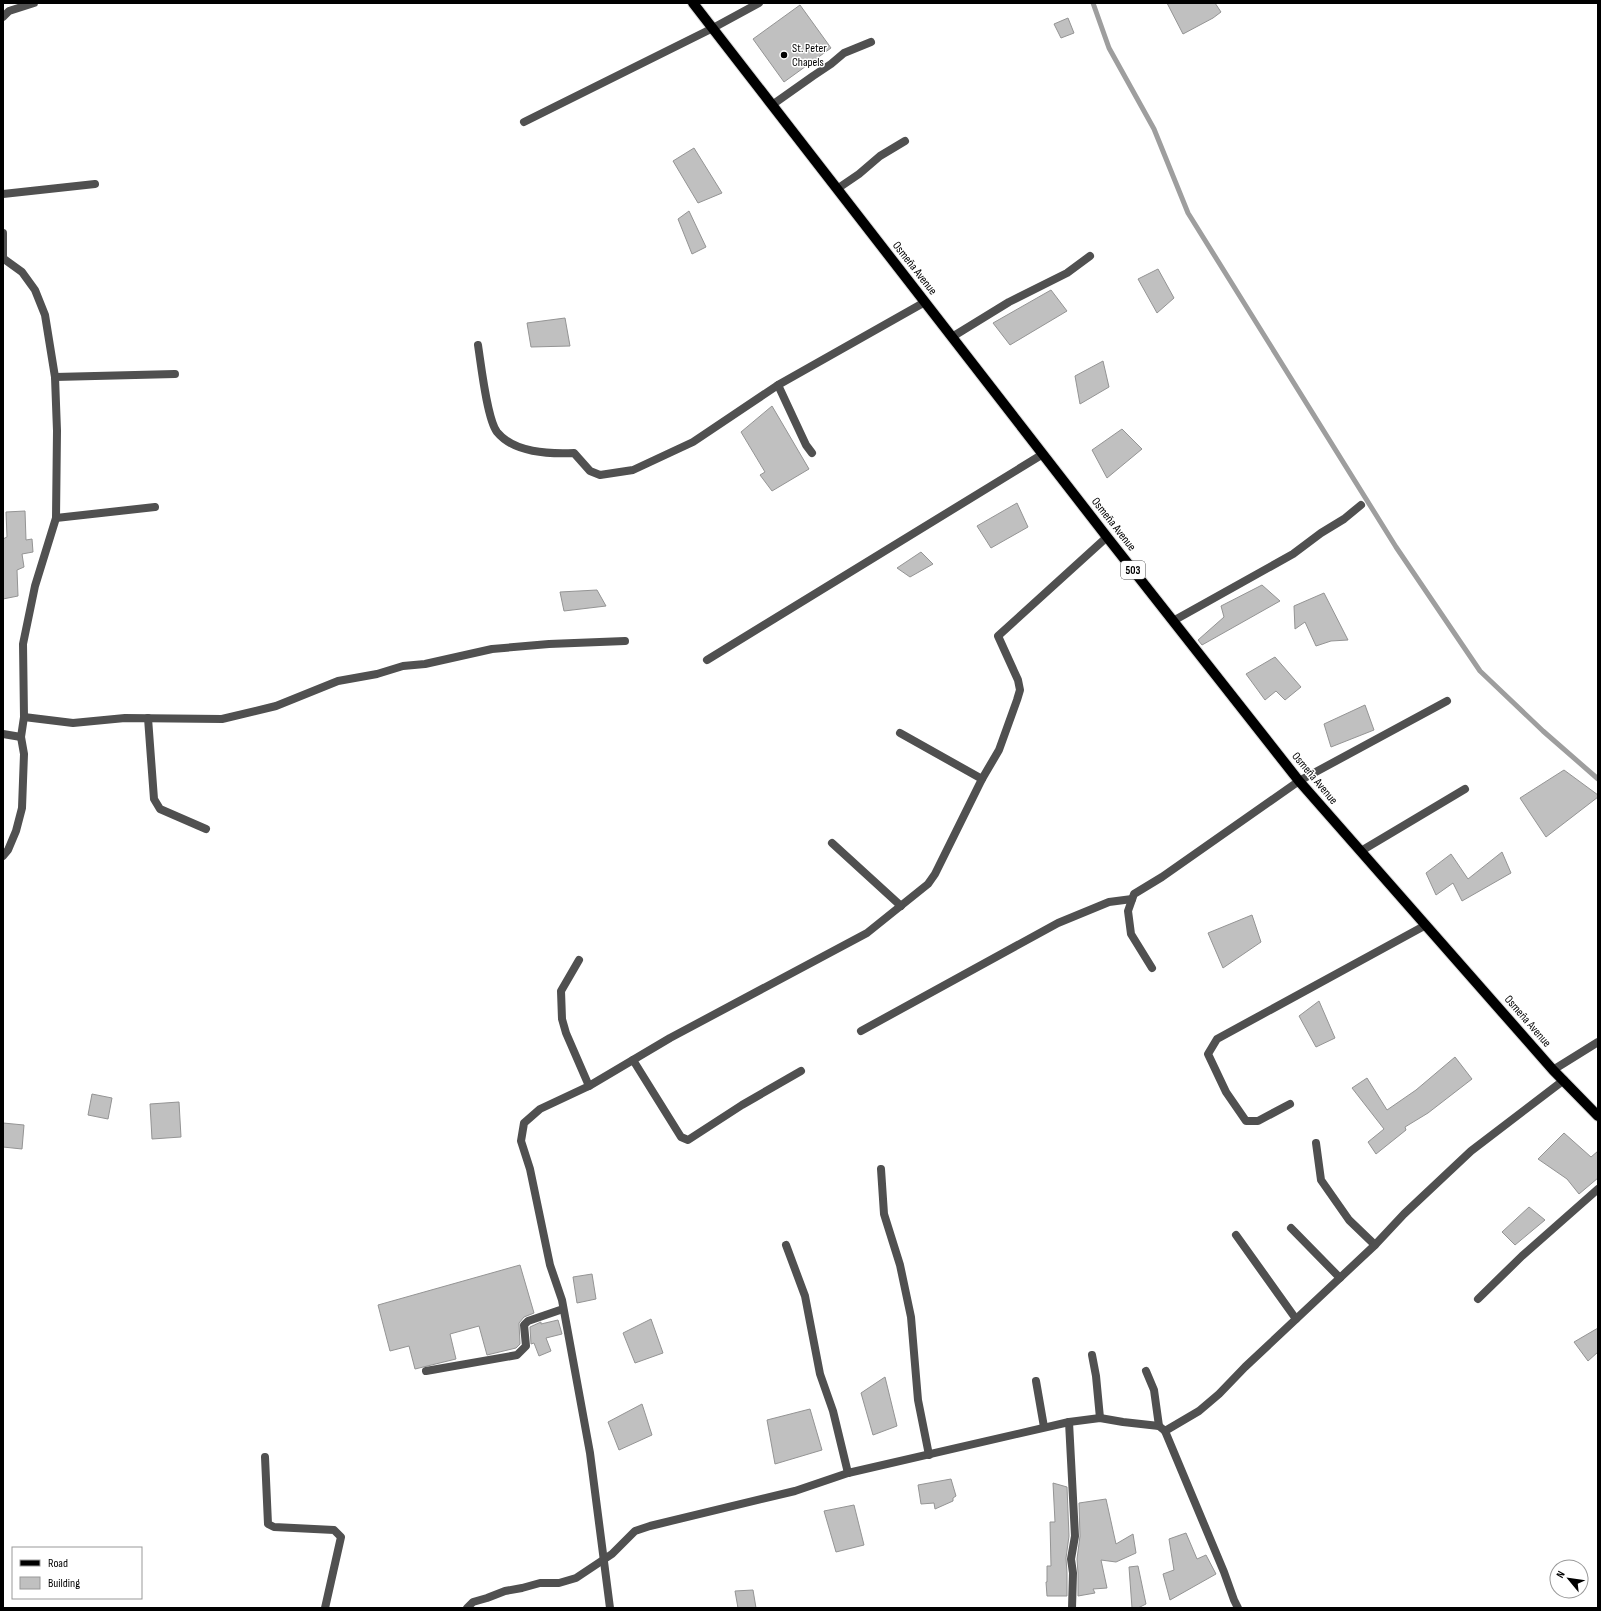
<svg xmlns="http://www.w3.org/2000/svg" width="1601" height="1611" viewBox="0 0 1601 1611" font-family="'Sofia Sans Condensed',sans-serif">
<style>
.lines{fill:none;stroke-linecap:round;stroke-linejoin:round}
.stream{stroke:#9e9e9e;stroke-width:5}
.building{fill:#c0c0c0;stroke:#949494}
.primary-casing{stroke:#dbdbdb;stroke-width:12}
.service{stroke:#505050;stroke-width:8}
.minor{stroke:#505050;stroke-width:8}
.tertiary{stroke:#505050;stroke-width:8}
.primary{stroke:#000;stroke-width:10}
.poi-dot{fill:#000;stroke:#fff;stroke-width:1.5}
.labels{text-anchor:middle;stroke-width:3;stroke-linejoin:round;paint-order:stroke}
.shield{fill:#fff;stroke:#4c4c4c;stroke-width:1}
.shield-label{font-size:11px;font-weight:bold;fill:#000}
.poi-label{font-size:12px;fill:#000;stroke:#fff;text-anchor:start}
.street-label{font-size:12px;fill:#000;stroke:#fff}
</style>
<rect width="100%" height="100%" fill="#fff"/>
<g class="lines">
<path class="stream" d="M1093,3L1109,48L1154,129L1188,213L1396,547L1480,671L1543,731L1598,779"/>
</g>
<g class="building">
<path d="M1167,3H1215L1221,12L1213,18L1183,34Z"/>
<path d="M800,5L831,48L784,82L753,39Z"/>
<path d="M1068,18L1074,33L1061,38L1054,24Z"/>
<path d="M694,148L722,193L698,203L673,161Z"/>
<path d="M689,211L706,247L692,254L678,219Z"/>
<path d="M1158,269L1174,298L1157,313L1138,279Z"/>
<path d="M1051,290L1067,311L1010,345L993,323Z"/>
<path d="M565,318L570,346L531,347L527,323Z"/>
<path d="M1103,361L1109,387L1080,404L1075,376Z"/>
<path d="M772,406L809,469L772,491L760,475L765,472L741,432Z"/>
<path d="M1122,429L1142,449L1107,478L1092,450Z"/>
<path d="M1017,503L1028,527L991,548L977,526Z"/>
<path d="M25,511L26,540L32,539L33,552L22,554L24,567L17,570L18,596L3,599V539L7,537L6,512Z"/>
<path d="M921,552L933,564L910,577L897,568Z"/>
<path d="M1262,585L1280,601L1202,645L1198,640L1224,617L1221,606Z"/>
<path d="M597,590L606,606L564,611L560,592Z"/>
<path d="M1324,593L1348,640L1331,641L1316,646L1305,622L1295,629L1294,606Z"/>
<path d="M1275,657L1301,687L1285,700L1276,691L1265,700L1246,674Z"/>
<path d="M1365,705L1374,730L1331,747L1324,724Z"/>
<path d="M1564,770L1598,795V797L1546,837L1520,798Z"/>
<path d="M1502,852L1511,873L1462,901L1453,883L1436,895L1426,873L1451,854L1468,879Z"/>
<path d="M1252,915L1261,942L1223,968L1208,933Z"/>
<path d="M1319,1001L1335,1038L1316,1047L1299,1016Z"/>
<path d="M1455,1057L1472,1079L1428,1113L1405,1127L1406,1130L1376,1154L1368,1142L1384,1129L1352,1088L1367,1078L1387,1110L1416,1090Z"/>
<path d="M92,1094L112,1098L108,1119L88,1115Z"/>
<path d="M179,1102L181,1137L152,1139L150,1104Z"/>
<path d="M3,1123L24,1125L22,1149L3,1147Z"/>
<path d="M1564,1133L1591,1157L1598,1151V1178L1579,1194L1567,1179L1538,1159Z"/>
<path d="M1529,1207L1545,1220L1515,1245L1502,1232Z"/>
<path d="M520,1265L534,1313L524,1317L519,1323L520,1344L516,1348L487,1355L479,1326L450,1334L456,1359L415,1369L409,1346L390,1351L378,1305Z"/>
<path d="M592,1274L596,1299L577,1303L573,1277Z"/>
<path d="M651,1319L663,1353L635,1363L623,1333Z"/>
<path d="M558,1320L562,1334L546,1338L551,1351L539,1356L534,1343L531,1344L530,1327L541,1322V1324Z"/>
<path d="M1598,1328V1352L1588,1361L1574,1342Z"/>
<path d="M885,1377L897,1426L873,1435L861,1393Z"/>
<path d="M642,1404L652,1435L619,1450L608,1422Z"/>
<path d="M810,1409L822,1450L775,1464L767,1420Z"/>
<path d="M951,1479L956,1496L953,1498V1501L935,1509L934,1503L921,1504L918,1485Z"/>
<path d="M1053,1483L1067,1487L1069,1536L1066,1558L1067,1573V1596H1047L1046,1582H1047V1566H1051L1050,1522H1055Z"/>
<path d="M1106,1499L1116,1544L1133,1534L1136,1553L1116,1562L1101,1560L1107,1588L1093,1589L1095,1593L1078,1596V1573L1077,1559L1080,1536L1079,1503Z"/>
<path d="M854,1505L864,1545L836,1552L824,1511Z"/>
<path d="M1186,1533L1197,1559L1206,1555L1216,1574L1170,1600L1163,1574L1174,1570L1169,1539Z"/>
<path d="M1138,1566L1146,1604L1138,1608H1132L1129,1567Z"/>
<path d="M753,1590L756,1608H738L735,1591Z"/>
</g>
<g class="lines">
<defs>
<path id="primary" d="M693,3L1107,537L1299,781L1553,1070L1598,1116"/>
</defs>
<use href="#primary" class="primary-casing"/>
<g class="service">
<path d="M713,28L759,3"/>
<path d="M772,105L813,76L831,64L844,53L871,42"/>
<path d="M837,189L859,174L880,156L905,141"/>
<path d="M55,377L175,374"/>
<path d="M148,718L154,799L160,809L206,829"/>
<path d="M1361,851L1465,789"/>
<path d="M1152,968L1131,934L1128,911L1134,894L1162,877L1299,781L1447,701"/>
<path d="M861,1031L1058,923L1109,902L1132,899"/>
<path d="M1291,1228L1340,1278"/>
<path d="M1236,1235L1296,1319"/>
</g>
<g class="minor">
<path d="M524,122L713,28"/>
<path d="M3,194L95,184"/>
<path d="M952,337L1009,302L1067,273L1090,256"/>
<path d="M478,345C481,364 487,419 497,432C514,453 549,454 574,453L590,471L600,475L633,470L693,442L778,385L925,302"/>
<path d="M778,385L806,445L812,453"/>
<path d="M56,518L155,507"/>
<path d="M1173,621L1293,554L1321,533L1344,519L1361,505"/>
<path d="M707,660L1043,454"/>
<path d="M24,717L73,723L125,718L222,719L276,706L338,681L377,674L403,666L425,664L492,649L549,644L625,641"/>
<path d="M900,733L982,779"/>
<path d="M3,734L21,737"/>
<path d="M832,843L901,906"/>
<path d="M3,856L8,850L16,831L22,808L24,754L21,737L24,717L23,644L35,586L56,518L57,431L55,377L45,315L35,290L22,272L4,259"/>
<path d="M579,960L561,991L562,1019L566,1033L589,1086"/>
<path d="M633,1060L681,1137L688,1140L742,1105L801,1071"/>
<path d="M1553,1070L1598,1042"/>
<path d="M1290,1104L1258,1121H1246L1226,1092L1208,1054L1217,1039L1426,925"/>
<path d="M1316,1143L1321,1180L1349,1220L1375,1245"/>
<path d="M881,1169L884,1214L900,1265L911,1317L918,1400L929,1455"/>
<path d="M786,1245L805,1296L820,1374L833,1411L848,1473"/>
<path d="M1478,1299L1522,1256L1598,1189"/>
<path d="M1092,1355L1096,1376L1100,1418"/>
<path d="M426,1371L517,1355L526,1346L524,1325L528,1321L563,1309"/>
<path d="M1146,1371L1154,1390L1159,1426"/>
<path d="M1036,1381L1044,1427"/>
<path d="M1069,1422L1075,1536L1071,1559L1073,1573L1072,1608"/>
<path d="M1165,1431L1224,1572L1234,1600L1238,1608"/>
<path d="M265,1457L268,1524L274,1527L334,1530L341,1537L325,1608"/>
<path d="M467,1608L473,1602L487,1598L505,1591L522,1588L540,1583H559L576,1578L612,1554L635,1531L650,1526L795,1491L848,1473L1069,1422L1100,1418L1123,1422L1159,1426L1165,1431L1199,1411L1219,1394L1245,1367L1375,1245L1404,1214L1471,1151L1564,1080"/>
<path d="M610,1608L590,1453L562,1300L550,1265L530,1169L521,1141L524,1123L540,1109L589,1086L670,1038L867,933L928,884L935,874L982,779L999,750L1017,700L1020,690L1018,680L998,636L1107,537"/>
</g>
<g class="tertiary">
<path d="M3,17L9,11L34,3"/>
<path d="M3,233V260"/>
</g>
<use href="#primary" class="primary"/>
</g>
<circle class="poi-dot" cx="784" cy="55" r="4"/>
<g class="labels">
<rect class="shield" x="1121" y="561" width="24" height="18" rx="3"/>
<g class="shield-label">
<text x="1133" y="574">503</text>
</g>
<g class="poi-label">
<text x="792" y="52">St. Peter<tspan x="792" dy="14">Chapels</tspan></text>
</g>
<g class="street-label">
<text transform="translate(915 268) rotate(52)" y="4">Osmeña Avenue</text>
<text transform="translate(1114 524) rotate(52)" y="4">Osmeña Avenue</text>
<text transform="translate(1315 778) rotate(50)" y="4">Osmeña Avenue</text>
<text transform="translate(1528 1021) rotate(49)" y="4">Osmeña Avenue</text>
</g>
</g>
<rect width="1601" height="1611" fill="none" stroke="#000000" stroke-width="8"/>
<rect x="12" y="1547" width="130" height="52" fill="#ffffff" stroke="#999999"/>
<rect x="20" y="1560" width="20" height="6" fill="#000000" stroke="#999999"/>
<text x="48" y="1567" font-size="12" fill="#000000">Road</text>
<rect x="20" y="1577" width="20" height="12" fill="#c0c0c0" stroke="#999999"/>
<text x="48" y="1587" font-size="12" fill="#000000">Building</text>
<g transform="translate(1569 1579) rotate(299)"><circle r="19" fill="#ffffff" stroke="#999999"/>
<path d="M0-3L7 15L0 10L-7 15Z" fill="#000000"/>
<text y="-6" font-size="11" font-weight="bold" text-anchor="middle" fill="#000000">N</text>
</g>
</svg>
